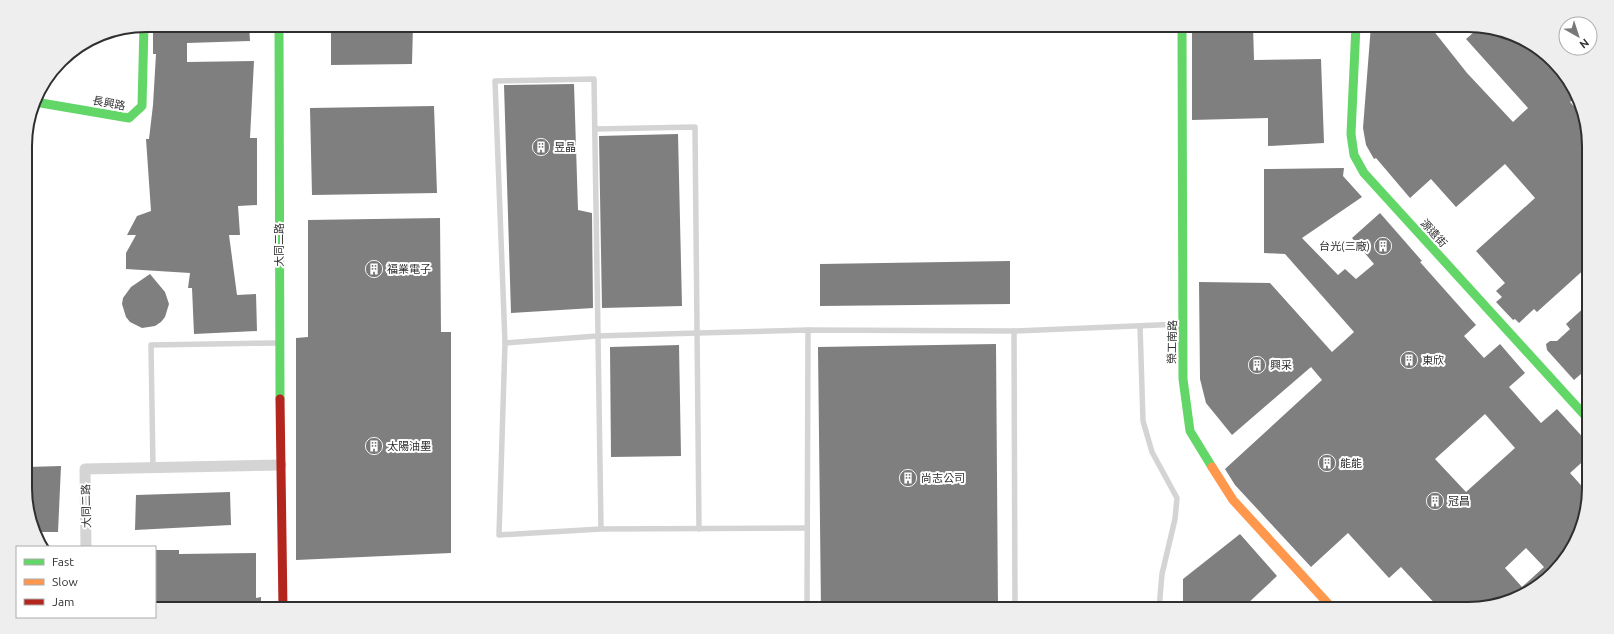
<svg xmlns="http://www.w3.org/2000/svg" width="1614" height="634" viewBox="0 0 1614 634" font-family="Ubuntu,'Noto Sans TC',sans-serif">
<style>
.building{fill:#7f7f7f;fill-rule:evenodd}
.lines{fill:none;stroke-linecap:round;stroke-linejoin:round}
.lane{stroke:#d4d4d4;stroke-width:5.5}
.street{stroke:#d4d4d4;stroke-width:11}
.fast{stroke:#63d668;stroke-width:9}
.slow{stroke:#ff974d;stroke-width:9}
.jam{stroke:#b3261e;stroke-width:9}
.labels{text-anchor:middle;stroke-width:4;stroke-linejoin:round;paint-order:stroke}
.street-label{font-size:11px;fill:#2f2f2f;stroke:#fff}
.poi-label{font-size:11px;fill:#2f2f2f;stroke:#fff;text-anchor:start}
.rim{fill:none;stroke:#2f2f2f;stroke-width:2}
</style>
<rect width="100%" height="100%" fill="#fff"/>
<g class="building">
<path d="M153,25H249L250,41L187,43V62L254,61L250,138H257V205L238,206L240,235H229L237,295L256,294L257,331L194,334L192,288H188L190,273L126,269V253L136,235H127L137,216L151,211L146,139H149L153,105L156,54H153Z"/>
<path d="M331,25H413L412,64L331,65Z"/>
<path d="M1192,25H1253L1254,60L1321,59L1324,143L1268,146V118L1192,120Z"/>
<path d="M1371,25H1429L1467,73L1513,122L1528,108L1466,39L1480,27L1507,32L1541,50L1564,72L1575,98L1570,102L1582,115L1588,130V266L1537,312L1534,309L1519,323L1515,319L1513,320L1496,302L1502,297L1496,291L1505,283L1476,251L1535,198L1505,164L1456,207L1431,179L1410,198L1376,158L1374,159L1366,145L1363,128Z"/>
<path d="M574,84L578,210L592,213L593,308L511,313L504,85Z"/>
<path d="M434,106L437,193L312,195L310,108Z"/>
<path d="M678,134L682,306L602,308L599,136Z"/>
<path d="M1344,168L1343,176L1362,197L1302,238L1338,275L1345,269L1356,279L1374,264L1352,238L1380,213L1422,261L1420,262L1476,325L1464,336L1484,358L1500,344L1525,373L1509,387L1541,423L1557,409L1589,444V456L1570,473L1588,493L1582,527L1564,561L1541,584L1507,602L1476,609H1440L1401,567L1389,578L1348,533L1311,567L1235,485L1225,469L1322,380L1311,367L1232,435L1206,403L1200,379L1199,282L1270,283L1332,352L1354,332L1285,254L1264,253V169ZM1485,414L1515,448L1466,492L1435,459ZM1526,548L1544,567L1522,587L1505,568Z"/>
<path d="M440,218L441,332H451V553L296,560V338L308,337V220Z"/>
<path d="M1010,261V304L820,306V264Z"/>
<path d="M150,274L165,292L169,304L165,317L161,322L155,326L142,328L130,322L126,317L122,304L123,298L131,287Z"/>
<path d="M1588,304L1589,367L1574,380L1547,350L1546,344L1550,341H1557L1570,329L1566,324Z"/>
<path d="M996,344L998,609H821L818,347Z"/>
<path d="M679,345L681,456L611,457L610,347Z"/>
<path d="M61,466L58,532H37L27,511V467Z"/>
<path d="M230,492L231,525L135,530L136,495Z"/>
<path d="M1240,534L1277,576L1245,606V609H1183V579Z"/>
<path d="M155,550H179V554L256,553V598L261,597V609H155Z"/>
</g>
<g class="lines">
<g class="lane">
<path d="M596,129L695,127L699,529"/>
<path d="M1140,326L1143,421L1152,452L1177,498L1175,519L1162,574L1159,609"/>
<path d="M1014,331L1015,609"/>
<path d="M505,343L597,336L698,333L808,330L1014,331L1182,324"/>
<path d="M153,468L151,345L277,343"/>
<path d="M601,529L594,79L495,81L505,343L499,535L601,529L807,528"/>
<path d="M807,609L808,330"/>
</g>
<path class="street" d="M86,547L85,469L281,465"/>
<g class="fast">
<path d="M279,25L280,399"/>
<path d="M1182,25L1183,379L1190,431L1212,467"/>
<path d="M1356,25L1351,134L1354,155L1364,173L1589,420"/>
<path d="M35,102L129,118L142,106L144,25"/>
</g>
<path class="slow" d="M1212,467L1233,500L1333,609"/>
<path class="jam" d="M280,399L283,609"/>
</g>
<defs>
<symbol id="building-disc" viewBox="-11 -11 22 22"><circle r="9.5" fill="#787878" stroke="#fff"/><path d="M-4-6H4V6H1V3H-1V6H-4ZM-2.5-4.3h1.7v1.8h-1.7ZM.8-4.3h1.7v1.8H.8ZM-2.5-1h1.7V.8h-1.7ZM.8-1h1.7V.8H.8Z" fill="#fff"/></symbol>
</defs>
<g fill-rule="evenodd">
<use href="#building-disc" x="531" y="137" width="20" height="20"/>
<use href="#building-disc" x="1373" y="236" width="20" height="20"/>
<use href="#building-disc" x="364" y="259" width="20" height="20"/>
<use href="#building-disc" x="1399" y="350" width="20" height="20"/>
<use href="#building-disc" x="1247" y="355" width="20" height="20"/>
<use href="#building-disc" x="364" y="436" width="20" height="20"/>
<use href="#building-disc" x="1317" y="453" width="20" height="20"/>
<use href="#building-disc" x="898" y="468" width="20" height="20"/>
<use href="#building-disc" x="1425" y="491" width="20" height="20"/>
</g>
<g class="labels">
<g class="street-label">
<text transform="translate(109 103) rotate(10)" y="4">長興路</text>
<text transform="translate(1434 233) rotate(48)" y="4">源遠街</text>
<text transform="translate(279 245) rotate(-90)" y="4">大同二路</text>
<text transform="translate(1172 342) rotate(-89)" y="4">榮工南路</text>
<text transform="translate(86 506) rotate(-91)" y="4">大同二路</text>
</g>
<g class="poi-label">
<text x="554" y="151">昱晶</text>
<text x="1370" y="250" text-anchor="end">台光(三廠)</text>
<text x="387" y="273">福業電子</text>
<text x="1422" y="364">東欣</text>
<text x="1270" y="369">興采</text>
<text x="387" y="450">太陽油墨</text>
<text x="1340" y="467">能能</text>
<text x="921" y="482">尚志公司</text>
<text x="1448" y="505">冠昌</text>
</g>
</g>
<path d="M0 0H1614V634H0ZM146 32H1468A114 114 0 0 1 1582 146V488A114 114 0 0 1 1468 602H146A114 114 0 0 1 32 488V146A114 114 0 0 1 146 32Z" fill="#eee" fill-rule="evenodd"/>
<path class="rim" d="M146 32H1468A114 114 0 0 1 1582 146V488A114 114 0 0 1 1468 602H146A114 114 0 0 1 32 488V146A114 114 0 0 1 146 32Z"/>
<rect x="16" y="546" width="140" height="72" fill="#ffffff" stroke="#acacac"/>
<rect x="24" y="559" width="20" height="6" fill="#63d668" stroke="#acacac"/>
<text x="52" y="566" font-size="12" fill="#2f2f2f">Fast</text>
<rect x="24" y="579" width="20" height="6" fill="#ff974d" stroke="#acacac"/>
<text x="52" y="586" font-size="12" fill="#2f2f2f">Slow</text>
<rect x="24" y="599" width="20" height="6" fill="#b3261e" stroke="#acacac"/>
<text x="52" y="606" font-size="12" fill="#2f2f2f">Jam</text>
<g transform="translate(1578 36) rotate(141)"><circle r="19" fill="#ffffff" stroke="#acacac"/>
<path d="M0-3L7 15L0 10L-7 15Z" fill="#787878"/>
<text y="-6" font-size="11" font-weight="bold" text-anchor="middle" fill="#2f2f2f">N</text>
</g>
</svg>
